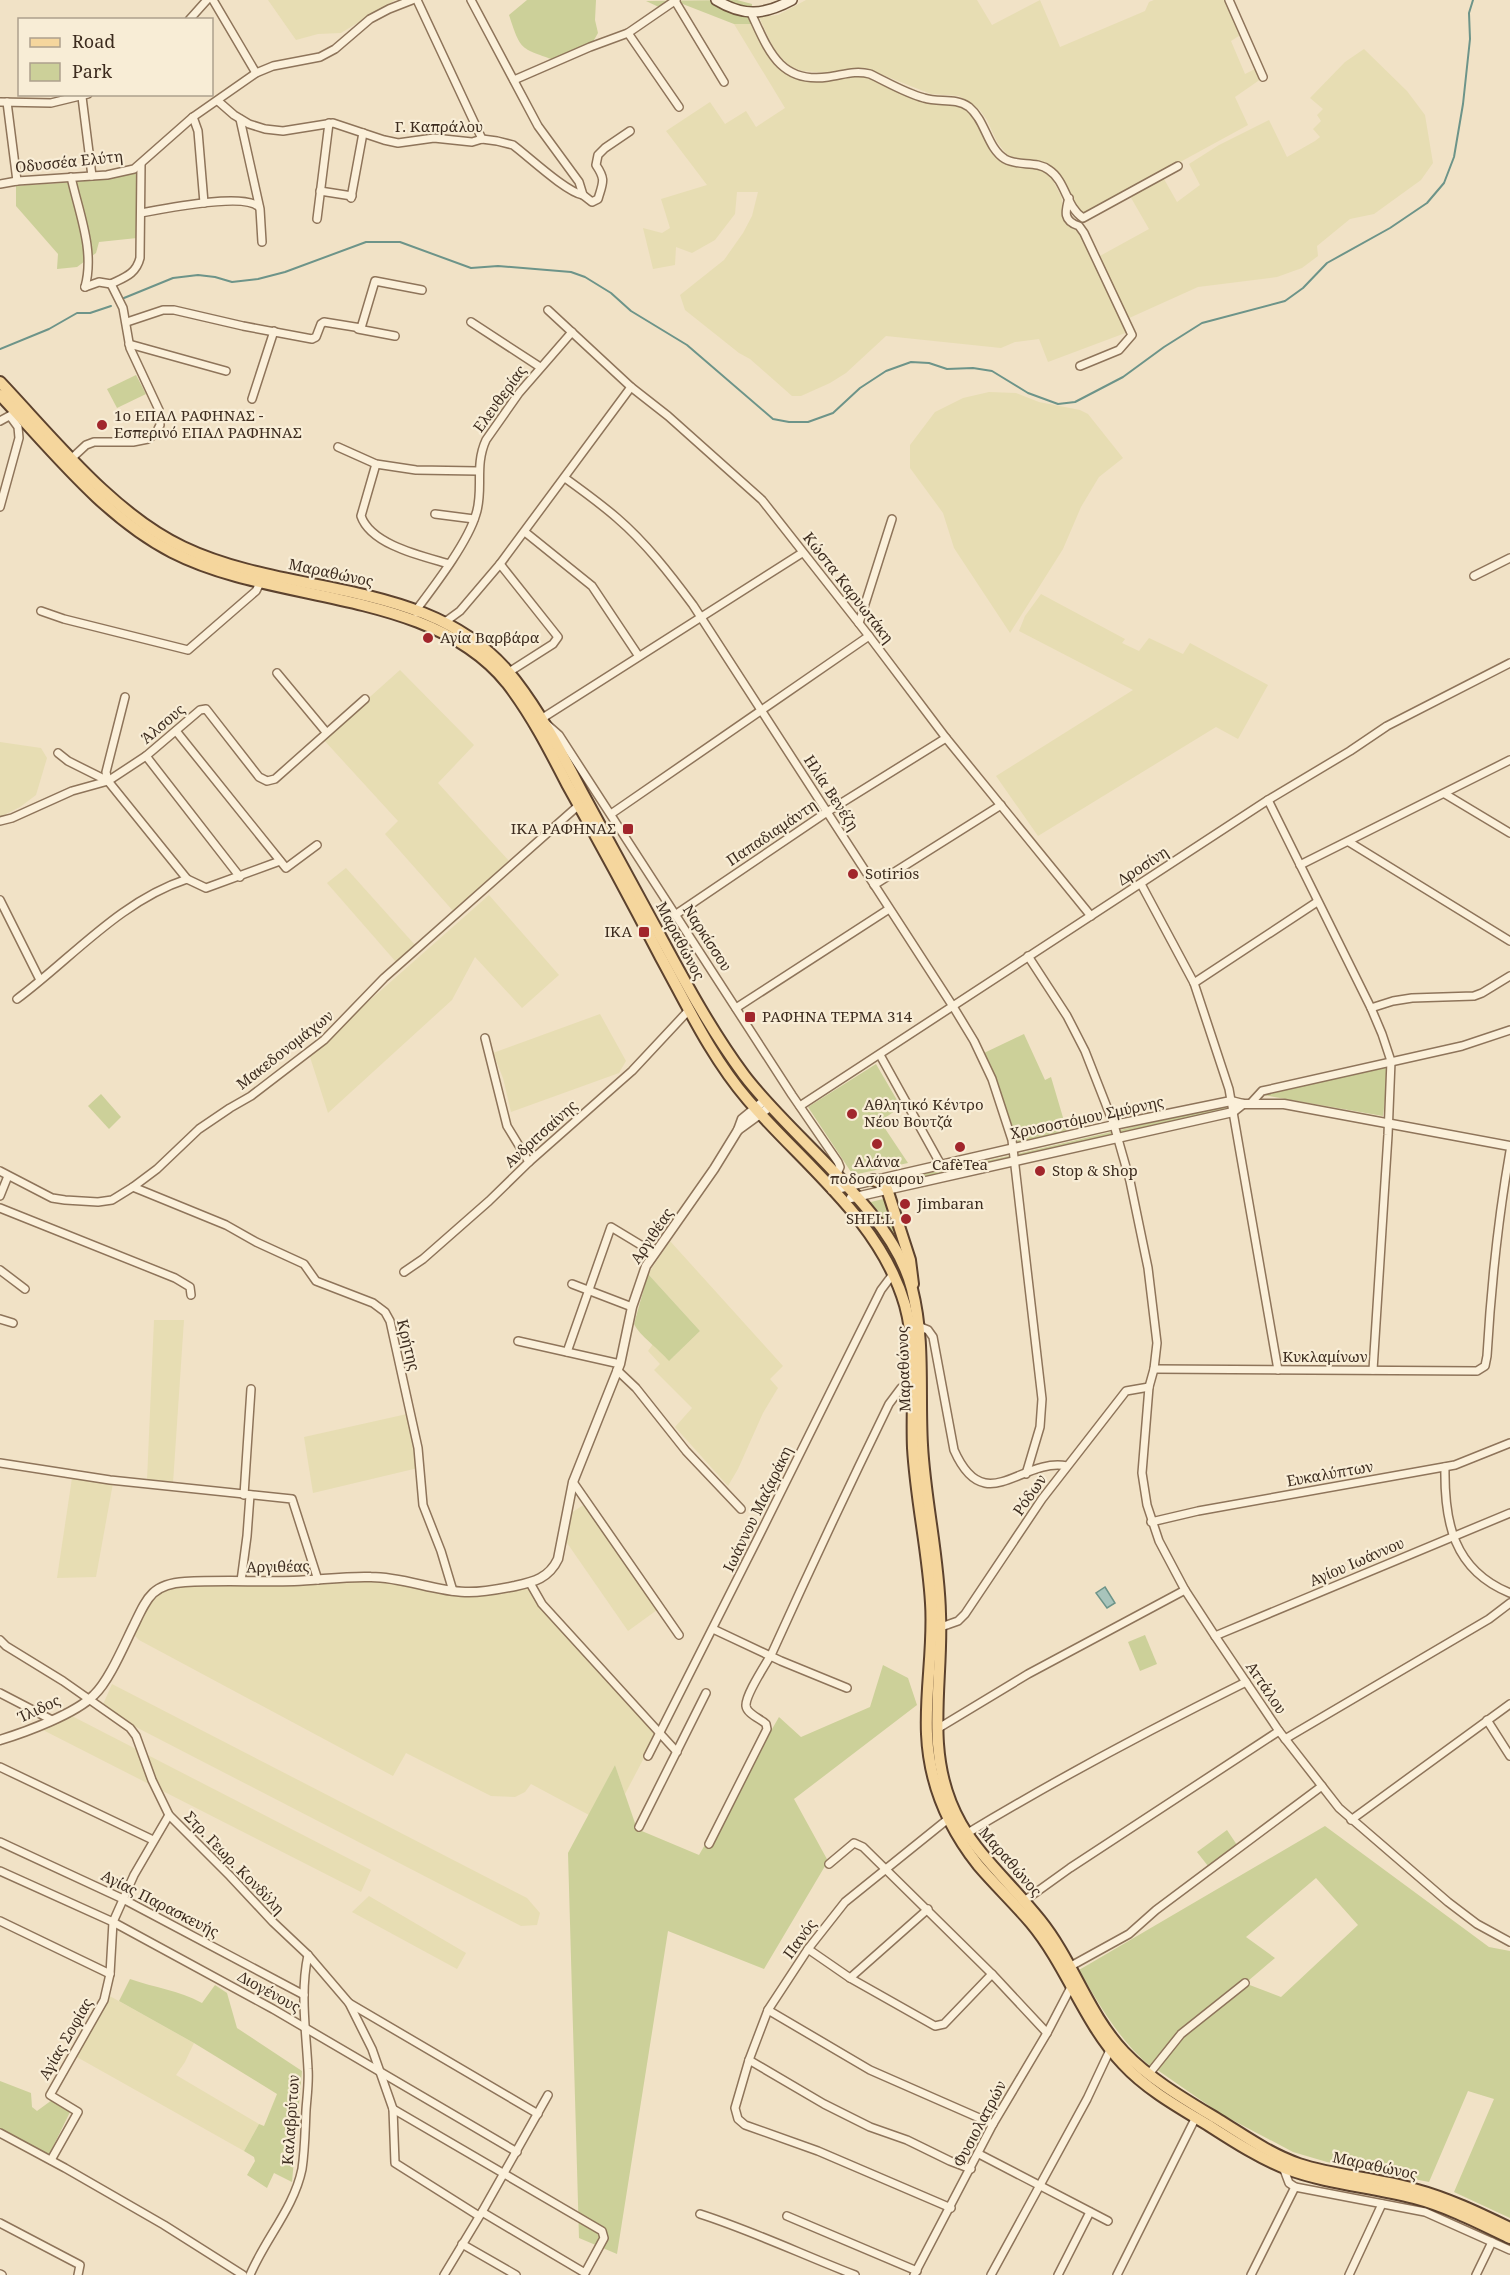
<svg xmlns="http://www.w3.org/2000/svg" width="1510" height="2275" viewBox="0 0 1510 2275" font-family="'Noto Serif',serif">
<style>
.farmland{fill:#e7ddb3}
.green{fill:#ccd099}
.water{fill:#a8c4bb;stroke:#6d9489;stroke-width:1.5}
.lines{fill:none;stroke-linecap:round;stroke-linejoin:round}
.stream{stroke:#6d9489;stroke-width:2}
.minor-casing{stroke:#8e745a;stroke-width:10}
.tertiary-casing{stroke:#8e745a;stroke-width:11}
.secondary-casing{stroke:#70553d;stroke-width:12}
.primary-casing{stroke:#5c422e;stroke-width:14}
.minor{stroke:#fbf0da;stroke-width:7}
.tertiary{stroke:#fbf0da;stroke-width:8}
.secondary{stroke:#fbf0da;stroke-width:9}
.primary{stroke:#f5d69d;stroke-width:10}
.poi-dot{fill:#a1262c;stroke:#f8edd6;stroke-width:2}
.labels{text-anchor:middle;stroke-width:4.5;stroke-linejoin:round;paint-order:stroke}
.street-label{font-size:15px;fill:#3d2c1f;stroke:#f8edd6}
.poi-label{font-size:15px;fill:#3d2c1f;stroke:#f8edd6;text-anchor:start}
</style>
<rect width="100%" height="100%" fill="#f1e2c6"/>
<g class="farmland">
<path d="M268,0H395L341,33L318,34L296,40Z"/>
<path d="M806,0H977L992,25L1040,0L1060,47L1145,11L1149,2L1154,0H1227L1242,34L1231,41L1245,74L1257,68L1261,79L1235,97L1248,125L1083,215L1080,213L1059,176L1052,167L1030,160L1008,156L997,142L987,120L979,109L959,96L931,94L865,68L829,73L802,71L789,66L775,51L759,17L778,15Z"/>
<path d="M734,24H753L772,59L782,70L815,79L856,74L866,76L923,99L963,105L974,114L1000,160L1012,165L1031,166L1045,172L1051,177L1061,196L1065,219L1069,227H1078L1128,332L1048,362L1039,339L1015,342L1001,348L886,336L846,373L830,383L801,396H792L750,359L739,353L685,310L680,295L724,260L743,233L752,216L758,192H737L735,214L715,240L692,253L676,247L675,265L653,269L643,228L662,233L670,228L661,199L707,185L666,131L710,102L725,124L746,111L756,127L785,108Z"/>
<path d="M1364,49L1407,91L1425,115L1433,163L1421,180L1374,214L1350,219L1317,246L1318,256L1302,268L1277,277L1198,287L1127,319L1098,257L1149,229L1130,196L1164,179L1177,202L1200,185L1189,164L1219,145L1269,120L1287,157L1315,141L1320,137L1313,129L1321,121L1317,115L1323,109L1310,98L1345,62Z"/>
<path d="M989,392L1016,393L1039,402L1080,410L1088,414L1123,458L1099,477L1081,507L1063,549L1010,633L954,548L943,513L910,468V445L935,412L963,398Z"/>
<path d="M1041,594L1125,639L1122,643L1139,651L1149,638L1183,654L1190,643L1268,685L1238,739L1216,727L1038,836L996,776L1133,690L1019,631L1025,616Z"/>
<path d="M400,670L474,745L438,783L509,861L454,912L385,834L398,821L323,739Z"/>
<path d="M0,742L41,748L47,758L36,795L20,807L2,816H0Z"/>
<path d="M346,868L415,945L396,962L327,883Z"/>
<path d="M489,895L559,975L522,1008L475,957L452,1000L328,1113L309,1054Z"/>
<path d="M600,1014L626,1061L619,1073L511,1112L503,1078L493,1053Z"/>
<path d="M670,1241L783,1366L770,1379L778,1388L763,1413L738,1469L728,1486L675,1427L692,1408L654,1370L660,1364L648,1351L653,1344L670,1360L700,1331L648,1274Z"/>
<path d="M154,1320H184L173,1483L147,1480Z"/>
<path d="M407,1414L413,1433L418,1468L313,1493L304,1437Z"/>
<path d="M72,1478L113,1483L96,1577L57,1578Z"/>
<path d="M585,1504L657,1610L628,1631L565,1540L571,1513Z"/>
<path d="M372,1579L449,1594L529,1585L657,1733L625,1794L615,1765L589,1815L531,1784L525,1792L515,1797L491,1796L406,1753L393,1776L139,1640L133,1634L137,1622L158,1591L170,1586Z"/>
<path d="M112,1684L527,1898L540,1913L537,1925L521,1926L101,1709Z"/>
<path d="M70,1715L371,1870L361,1892L41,1729Z"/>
<path d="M369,1896L466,1953L457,1969L352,1912Z"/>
<path d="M108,1995L194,2043L185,2062L176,2075L259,2124L244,2151L75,2056L96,2022Z"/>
</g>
<g class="green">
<path d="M527,0H596L595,20L598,33L590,47L557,61C521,48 521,52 509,15Z"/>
<path d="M737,0L752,4L751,13L753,24H734L675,1L663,9L646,1Z"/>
<path d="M139,168L137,238L99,242L96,253L77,267L57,269L58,254L16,206V186C49,183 112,183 139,168Z"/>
<path d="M136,375L146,394L117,408L107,389Z"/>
<path d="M1024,1034L1045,1080L1051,1077L1067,1131L1017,1144L1004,1102L984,1053Z"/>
<path d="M876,1064L901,1107L880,1121L908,1163L853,1175L808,1107Z"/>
<path d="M1389,1067L1383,1116L1263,1095Z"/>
<path d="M101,1094L121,1117L109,1129L88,1106Z"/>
<path d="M1227,1105L1228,1108L1121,1134L1120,1130Z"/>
<path d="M1111,1132L1112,1136L1018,1158L1017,1154Z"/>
<path d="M1009,1156V1160L892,1185L890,1181Z"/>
<path d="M887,1198L897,1233L892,1235L867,1203Z"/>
<path d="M648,1274L700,1331L669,1361C660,1350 639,1335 634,1324Z"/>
<path d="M1145,1635L1157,1664L1140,1671L1128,1642Z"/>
<path d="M883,1665L908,1678L917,1705L794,1799L828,1861L764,1969L668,1931L617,2254L579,2238L568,1853L615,1765L637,1829L699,1855L779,1717L801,1737L870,1707Z"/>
<path d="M1325,1826L1489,1947L1510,1951V2218L1454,2192L1494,2099L1468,2091L1429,2182L1327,2162L1293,2152L1221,2114L1156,2069L1183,2034L1247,1984L1281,1997L1358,1925L1316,1878L1246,1937L1275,1958L1248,1981L1246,1980L1193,2020L1151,2067C1119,2040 1100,2006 1079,1970Z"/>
<path d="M1227,1830L1237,1845L1208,1866L1197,1852Z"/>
<path d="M130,1979C155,1988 178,1990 202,2003L215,1985L227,1993L237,2028L302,2071L292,2182L274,2173L267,2188L247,2175L255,2161L254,2157L244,2151L259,2124L264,2126L277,2094L194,2043L119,2001Z"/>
<path d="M0,2081L31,2093L32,2107L37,2111L52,2100L70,2112L49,2155L0,2131Z"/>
</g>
<path class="water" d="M1105,1587L1115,1603L1107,1608L1096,1593Z"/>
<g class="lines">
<g class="stream">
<path d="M124,298L173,278L198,275L215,277L232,282L258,279L285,272L366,242H400L471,268L498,266L571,272L585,277L611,293L631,311L687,345L773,419L789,422H808L833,413L860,388L886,371L911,362L929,363L947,369L973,368L992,371L1028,393L1058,404L1075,402L1123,377L1164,347L1202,323L1285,301L1303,288L1327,263L1390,228L1427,203L1444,183L1454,157L1463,104L1470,39L1469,13L1473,0"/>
<path d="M0,349L49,329L77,313H90L111,306"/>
</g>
<defs>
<g id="minor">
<path d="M213,0L256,73"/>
<path d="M417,0L482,139"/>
<path d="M471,0L538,126L579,182L583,195L592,202L598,199C603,182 606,180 596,165L598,155L605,148L630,131"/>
<path d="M1229,0L1263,77"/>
<path d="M675,1L724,82"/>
<path d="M751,13C768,49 779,84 828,77C843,75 855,70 870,74C887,82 905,93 924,98C939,103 955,97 969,107C986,121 987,148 1005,159C1019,167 1036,160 1049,170C1066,181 1066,207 1083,218L1178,166"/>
<path d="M189,20L207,0"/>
<path d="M628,33L679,107"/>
<path d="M514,80L590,47L628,33L676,0"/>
<path d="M82,97L92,176"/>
<path d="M218,101L234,115L249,124L265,129L283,131L333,123L384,140L398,143L434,138L472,142L482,139L497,141L513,145C529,157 566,192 583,195"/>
<path d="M0,102L51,103L88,94"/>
<path d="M7,102L17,181"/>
<path d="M193,117L198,131L204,203"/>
<path d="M240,119L260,209L262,242"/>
<path d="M71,177C79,213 95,251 85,287"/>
<path d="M0,184L17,181L107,175L134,169L193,117L256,73L273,66L320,57L335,49L370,19L389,9L412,0"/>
<path d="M320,191L352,196"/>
<path d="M351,198L363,133"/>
<path d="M1069,198C1065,212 1063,221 1079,226L1084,233L1132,335L1119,350L1080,366"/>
<path d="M141,213C163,209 244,192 259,207"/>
<path d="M317,219L329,123"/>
<path d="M111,284C125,277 136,274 140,258L141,164"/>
<path d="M85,287L99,282L111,284"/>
<path d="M548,310L631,387L668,416L762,500L869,636L946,738L1091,916"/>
<path d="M127,322L163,310H174L243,326L312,339L316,337L321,324L324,322L361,328L375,281L422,290"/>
<path d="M471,322L540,367"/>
<path d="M358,329L395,336"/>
<path d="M129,344L226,371"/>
<path d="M252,399L274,331"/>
<path d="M0,421L11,415"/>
<path d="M338,447L376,464L416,470L478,471"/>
<path d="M72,458L86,445L94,442H133L148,439L156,433L160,425L159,410L130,348L123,308L111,284"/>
<path d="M376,464L361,516C371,545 422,556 449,564"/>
<path d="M565,478C583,491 601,504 617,518C646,543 670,574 693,605L954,1008L974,1041L992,1079L1012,1140L1042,1399L1040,1427L1026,1474"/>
<path d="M0,507L19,438L18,427L10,416"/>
<path d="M435,514L474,519"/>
<path d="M525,532L592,586L638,655"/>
<path d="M802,553L541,719L559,735L792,1095L838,1162L840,1167L836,1176"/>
<path d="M500,564L558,637L553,644L509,672"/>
<path d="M1474,576L1510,558"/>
<path d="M41,611L64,619L188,650L256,591L261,581"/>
<path d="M417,613V609C435,585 468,542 476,514C484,490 474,466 486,440L519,393L572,332"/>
<path d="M445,622L460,611L500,564L631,387"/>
<path d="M859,623L892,519"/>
<path d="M277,673L326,732"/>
<path d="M125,697L106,772L108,781L187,879"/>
<path d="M176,731L286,868L317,845"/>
<path d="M58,753L68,761L108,781"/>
<path d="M146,756L240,877"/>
<path d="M1445,794L1510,833"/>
<path d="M1268,800L1371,1008L1382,1034L1391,1061L1388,1135L1373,1370"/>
<path d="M611,814L869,636"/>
<path d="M0,821L12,818L72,791L108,781L146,756L200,710L206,709L259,777L267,781L275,779L365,699"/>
<path d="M1349,842L1510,941"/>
<path d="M1300,865L1510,760"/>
<path d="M1141,884L1194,983L1229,1089L1278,1370"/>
<path d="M874,885L1001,805"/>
<path d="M0,900L40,980"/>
<path d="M675,915L827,812L946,738"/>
<path d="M1028,956L1067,1016L1085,1051L1114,1125L1130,1181L1148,1268L1157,1343L1154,1369L1149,1387L1142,1473L1147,1505L1159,1541L1185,1590L1215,1636L1279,1731L1339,1808L1448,1902L1477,1924L1510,1942"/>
<path d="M1194,983L1317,902"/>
<path d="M17,999C72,958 120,901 187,879L206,888L280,861"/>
<path d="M736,1008L889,909"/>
<path d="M1371,1008L1393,1001L1412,998L1474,996L1482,993L1510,976"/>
<path d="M485,1038L507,1126L529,1162"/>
<path d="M880,1055L941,1165"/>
<path d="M1251,1103L1262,1091L1462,1046L1510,1030"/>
<path d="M800,1106L1268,800L1350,751L1387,726L1510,663"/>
<path d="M0,1171L52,1198L65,1200L98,1202L112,1200L133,1187L157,1169L199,1129L230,1108L251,1096L324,1040L384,978L579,805"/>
<path d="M133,1187L226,1225L256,1242L304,1264L316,1281L373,1303L385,1312L390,1321L418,1448L423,1505L441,1551L453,1591"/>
<path d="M0,1196L8,1176"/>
<path d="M0,1208L175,1278L190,1287L191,1295"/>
<path d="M0,1270L25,1289"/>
<path d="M404,1272L423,1259L489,1201L529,1162L632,1071L689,1010"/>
<path d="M572,1284L632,1307"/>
<path d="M0,1319L13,1323"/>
<path d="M918,1326L928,1330L933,1337L954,1450C985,1520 1021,1457 1067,1466"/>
<path d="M518,1341L620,1364"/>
<path d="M567,1352L611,1227L654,1253"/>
<path d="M1154,1369L1477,1371L1485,1366L1487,1356C1491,1287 1498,1219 1510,1151"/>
<path d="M617,1370L636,1388L686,1451L741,1509"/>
<path d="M0,1463L110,1480L292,1499L318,1580"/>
<path d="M1445,1467C1444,1521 1453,1570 1510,1593"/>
<path d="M573,1482L679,1635"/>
<path d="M244,1495L251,1389"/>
<path d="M1151,1522L1198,1511L1455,1465L1510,1443"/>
<path d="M241,1581L247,1536L250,1495"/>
<path d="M530,1583L542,1604L677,1752"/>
<path d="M941,1627L958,1621L965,1614L1042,1499L1126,1391L1149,1387"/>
<path d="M713,1629L781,1661L847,1688"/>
<path d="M1215,1636L1510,1513"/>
<path d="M0,1640L6,1646L63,1681L130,1728L136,1736L152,1780L169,1815L230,1876L273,1922L308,1955L349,2003L372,2049L393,2109L395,2163L479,2216"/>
<path d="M0,1693L52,1720"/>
<path d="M1487,1720L1510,1756"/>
<path d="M937,1729L1028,1674L1185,1590"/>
<path d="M1285,1739L1489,1619L1510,1603"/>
<path d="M648,1756L757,1540L881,1290L893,1274"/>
<path d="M0,1767L153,1840"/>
<path d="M948,1819L845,1902L808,1949L768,2010L749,2060L735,2108L738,2119L745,2125L818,2151L951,2208"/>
<path d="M1351,1820L1510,1704"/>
<path d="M639,1827L706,1693"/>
<path d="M966,1834C1057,1779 1151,1729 1246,1682"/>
<path d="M0,1842L123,1899L304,1995"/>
<path d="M709,1844L767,1729L766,1724C761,1719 747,1714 746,1706C745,1695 766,1664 772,1653C810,1569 849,1486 889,1404L901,1388L912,1380"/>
<path d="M829,1864L854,1843L863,1847L992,1974L1047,2033"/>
<path d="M0,1871L113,1922L273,2009L517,2152"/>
<path d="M1024,1901L1070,1868L1279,1731"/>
<path d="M0,1921L110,1974"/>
<path d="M808,1949L850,1978L935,2026L944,2024L992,1974"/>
<path d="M1071,1966L1129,1934L1156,1910L1322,1786"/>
<path d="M850,1978L928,1909"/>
<path d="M349,2003L538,2114"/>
<path d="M768,2010L870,2070L993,2124"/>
<path d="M749,2060L824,2104L870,2127L907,2140L950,2161L971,2169"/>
<path d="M1149,2074L1181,2034L1245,1983"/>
<path d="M393,2109L602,2231L604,2238L585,2273L482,2212"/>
<path d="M0,2133L65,2168L164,2225L243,2275"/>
<path d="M979,2154L1108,2221"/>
<path d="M51,2160L78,2112L50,2095L104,2000L110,1974L113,1922L134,1875L169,1815"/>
<path d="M1283,2167L1289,2183L1295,2187L1425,2212L1510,2250"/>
<path d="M700,2214C753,2231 803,2255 855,2275"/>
<path d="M787,2216L917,2271"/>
<path d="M0,2223L80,2265L78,2275"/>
<path d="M462,2244L516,2275"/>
<path d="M0,2274L2,2275"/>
<path d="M250,2275C265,2239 294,2208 302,2169C305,2149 305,2130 306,2110C307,2096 309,2082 308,2069C306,2031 300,1992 308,1955"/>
<path d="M444,2275L482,2212L548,2095"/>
<path d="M914,2275L993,2124L1047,2033L1071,1987"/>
<path d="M991,2275L1087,2099L1110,2050"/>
<path d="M1058,2275L1090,2212"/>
<path d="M1117,2275L1196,2117"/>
<path d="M1251,2275L1295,2187"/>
<path d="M1349,2275L1382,2204"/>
<path d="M1476,2275L1492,2242"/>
</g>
<g id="tertiary">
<path d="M738,1130L771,1106"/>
<path d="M832,1190L1114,1125L1231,1101L1243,1104H1284L1510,1146"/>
<path d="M851,1198L1233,1112L1243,1104"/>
<path d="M0,1740C26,1732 75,1714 94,1695C109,1681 124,1645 134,1625C147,1598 152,1584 185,1582C222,1580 258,1582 294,1581C320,1580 346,1576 371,1577C403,1577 434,1591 465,1592C481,1593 499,1589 515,1586C534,1582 549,1578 558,1559L573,1482L620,1364L632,1307L646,1266L714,1169L738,1130L742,1119L765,1100"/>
</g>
<path id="secondary" d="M716,0C744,17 764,15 792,0"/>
<g id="primary">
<path d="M0,382C53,438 113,514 183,547C292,599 435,576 515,680C542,715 562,754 582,792C607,838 632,884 657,930C684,980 710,1029 744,1075C793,1140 892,1210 912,1289C925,1340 919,1393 922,1445C925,1502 939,1557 940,1614C942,1657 935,1701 938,1744C944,1831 991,1859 1040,1920C1073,1961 1088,2014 1124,2052C1151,2080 1186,2100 1219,2120C1245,2136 1270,2154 1299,2164C1336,2176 1376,2178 1414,2189C1448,2198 1479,2213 1510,2228"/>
<path d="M0,395C52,450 104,517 172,552C275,605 430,588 507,683C531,714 549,749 567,784C599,841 630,898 660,956C687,1005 711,1057 748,1100C804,1165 880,1220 905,1305C918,1352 911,1401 913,1448C916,1500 928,1551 931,1603C934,1647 925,1690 927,1734C929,1782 948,1827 978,1865C995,1885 1014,1903 1031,1923C1067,1966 1084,2023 1123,2064C1146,2089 1178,2107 1208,2125C1233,2141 1259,2158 1287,2169C1328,2184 1372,2187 1414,2198C1448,2207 1479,2223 1510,2238"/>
<path d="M873,1180L881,1183L887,1189L910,1260L913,1284"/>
</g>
</defs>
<use href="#minor" class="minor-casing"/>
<use href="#tertiary" class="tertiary-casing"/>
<use href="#secondary" class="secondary-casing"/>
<use href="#primary" class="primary-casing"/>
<use href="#minor" class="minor"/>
<use href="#tertiary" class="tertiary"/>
<use href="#secondary" class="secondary"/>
<use href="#primary" class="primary"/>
</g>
<g class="poi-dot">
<circle cx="102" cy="425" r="6"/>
<circle cx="428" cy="638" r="6"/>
<rect x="622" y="823" width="12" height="12" rx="3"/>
<circle cx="853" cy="874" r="6"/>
<rect x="638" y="926" width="12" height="12" rx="3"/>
<rect x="744" y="1011" width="12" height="12" rx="3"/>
<circle cx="852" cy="1114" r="6"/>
<circle cx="877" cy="1144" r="6"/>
<circle cx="960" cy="1147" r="6"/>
<circle cx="1040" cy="1171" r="6"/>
<circle cx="905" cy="1204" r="6"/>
<circle cx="906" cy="1219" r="6"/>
</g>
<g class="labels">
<g class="street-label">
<text x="439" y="132">Γ. Καπράλου</text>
<text transform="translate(69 162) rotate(-6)" y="5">Οδυσσέα Ελύτη</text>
<text transform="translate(500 399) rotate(-54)" y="5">Ελευθερίας</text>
<text transform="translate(331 573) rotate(12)" y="5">Μαραθώνος</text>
<text transform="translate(848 588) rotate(52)" y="5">Κώστα Καρυωτάκη</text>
<text transform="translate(163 724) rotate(-40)" y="5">Άλσους</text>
<text transform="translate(831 793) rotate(57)" y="5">Ηλία Βενέζη</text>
<text transform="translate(772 833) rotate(-34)" y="5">Παπαδιαμάντη</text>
<text transform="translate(1143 866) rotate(-33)" y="5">Δροσίνη</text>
<text transform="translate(707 938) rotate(57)" y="5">Ναρκίσσου</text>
<text transform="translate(680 941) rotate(62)" y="5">Μαραθώνος</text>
<text transform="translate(285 1050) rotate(-38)" y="5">Μακεδονομάχων</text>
<text transform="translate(1087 1118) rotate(-12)" y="5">Χρυσοστόμου Σμύρνης</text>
<text transform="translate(541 1134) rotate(-42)" y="5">Ανδριτσαίνης</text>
<text transform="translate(652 1236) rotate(-56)" y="5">Αργιθέας</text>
<text transform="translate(408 1345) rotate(76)" y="5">Κρήτης</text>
<text x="1325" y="1362">Κυκλαμίνων</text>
<text transform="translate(904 1369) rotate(-92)" y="5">Μαραθώνος</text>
<text transform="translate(1330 1474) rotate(-10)" y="5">Ευκαλύπτων</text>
<text transform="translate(1030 1495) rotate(-55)" y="5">Ρόδων</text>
<text transform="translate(758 1509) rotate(-64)" y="5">Ιωάννου Μαζαράκη</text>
<text transform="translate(1357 1562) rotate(-23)" y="5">Αγίου Ιωάννου</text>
<text transform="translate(278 1567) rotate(-1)" y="5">Αργιθέας</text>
<text transform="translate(1266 1688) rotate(56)" y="5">Αττάλου</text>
<text transform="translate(39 1709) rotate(-25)" y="5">Ίλιδος</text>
<text transform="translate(1010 1862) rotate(49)" y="5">Μαραθώνος</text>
<text transform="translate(234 1863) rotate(46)" y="5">Στρ. Γεωρ. Κονδύλη</text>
<text transform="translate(160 1904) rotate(27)" y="5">Αγίας Παρασκευής</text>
<text transform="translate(800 1939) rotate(-54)" y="5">Πανός</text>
<text transform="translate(269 1992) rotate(29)" y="5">Διογένους</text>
<text transform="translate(66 2039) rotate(-60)" y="5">Αγίας Σοφίας</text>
<text transform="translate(291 2120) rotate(-86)" y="5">Καλαβρύτων</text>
<text transform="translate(980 2124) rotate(-62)" y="5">Φυσιολατρών</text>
<text transform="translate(1375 2166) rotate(12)" y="5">Μαραθώνος</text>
</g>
<g class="poi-label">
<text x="114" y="421">1ο ΕΠΑΛ ΡΑΦΗΝΑΣ -<tspan x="114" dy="17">Εσπερινό ΕΠΑΛ ΡΑΦΗΝΑΣ</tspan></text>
<text x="440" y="643">Αγία Βαρβάρα</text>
<text x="616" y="834" text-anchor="end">ΙΚΑ ΡΑΦΗΝΑΣ</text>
<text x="865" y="879">Sotirios</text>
<text x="632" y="937" text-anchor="end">ΙΚΑ</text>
<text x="762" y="1022">ΡΑΦΗΝΑ ΤΕΡΜΑ 314</text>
<text x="864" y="1110">Αθλητικό Κέντρο<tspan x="864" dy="17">Νέου Βουτζά</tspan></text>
<text x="877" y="1167" text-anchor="middle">Αλάνα<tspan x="877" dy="17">ποδοσφαιρου</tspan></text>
<text x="960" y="1170" text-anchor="middle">CafèTea</text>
<text x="1052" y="1176">Stop &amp; Shop</text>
<text x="917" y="1209">Jimbaran</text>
<text x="894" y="1224" text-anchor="end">SHELL</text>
</g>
</g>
<rect x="18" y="18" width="195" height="78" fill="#f8edd6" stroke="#ada08d" stroke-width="1.5"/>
<rect x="30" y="38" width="30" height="9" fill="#f5d69d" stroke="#ada08d" stroke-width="1.5"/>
<text x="72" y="48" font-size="18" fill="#3d2c1f">Road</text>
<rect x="30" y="63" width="30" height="18" fill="#ccd099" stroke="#ada08d" stroke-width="1.5"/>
<text x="72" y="78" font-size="18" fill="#3d2c1f">Park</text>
</svg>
